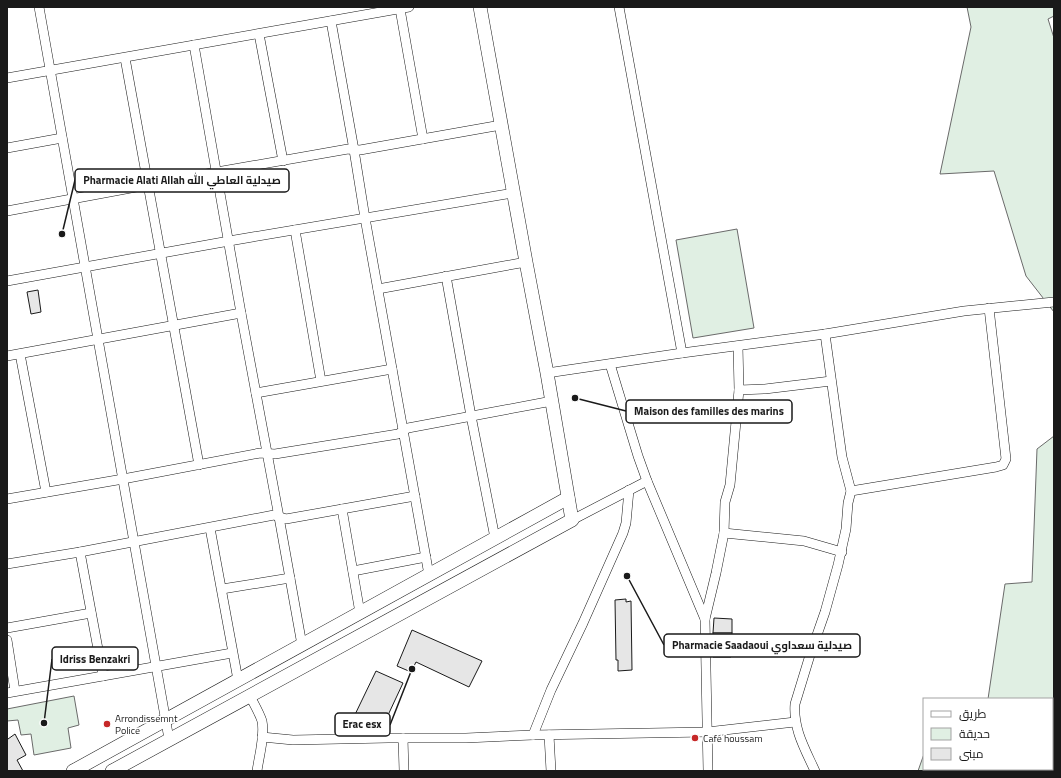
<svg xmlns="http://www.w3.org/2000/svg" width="1061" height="778" viewBox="0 0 1061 778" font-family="'Titillium Web',Cairo,sans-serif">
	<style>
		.green { fill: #e0efe3; stroke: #6a6a6a }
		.building { fill: #e6e6e6; stroke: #1a1a1a }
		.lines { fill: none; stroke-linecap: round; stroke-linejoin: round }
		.street-casing { stroke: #1a1a1a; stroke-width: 10 }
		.secondary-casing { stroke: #1a1a1a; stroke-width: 14 }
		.street { stroke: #fff; stroke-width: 9 }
		.secondary { stroke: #fff; stroke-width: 13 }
		.poi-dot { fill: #c62828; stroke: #fff; stroke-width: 1.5 }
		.labels { text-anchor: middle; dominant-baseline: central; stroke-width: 3; stroke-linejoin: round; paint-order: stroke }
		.poi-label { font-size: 10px; fill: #1a1a1a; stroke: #fff; text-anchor: start }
		.leader { fill: none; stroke: #1a1a1a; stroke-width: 1.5 }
		.callout-dot { fill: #1a1a1a; stroke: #fff; stroke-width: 1.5 }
		.callout { fill: #fff; stroke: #1a1a1a; stroke-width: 1.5 }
		.callout-label { font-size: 11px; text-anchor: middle; font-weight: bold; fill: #1a1a1a }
	</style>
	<rect width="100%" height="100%" fill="#fff"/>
	<!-- green -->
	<g class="green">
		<polygon points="967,7 1054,7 1054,16 1048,19 1054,38 1054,312 1026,276 994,171 940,174 971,27"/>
		<polygon points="737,229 754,328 693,338 676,240"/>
		<polygon points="1054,436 1054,771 918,771 924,754 924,769 1052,769 1052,699 988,699 1005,584 1032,582 1037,449"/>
		<polygon points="74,696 79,725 68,728 71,748 34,755 31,734 21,735 18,720 7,721 7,709"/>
	</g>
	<!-- building -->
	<g class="building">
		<polygon points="38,290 41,312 31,314 27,292"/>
		<polygon points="626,599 626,602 631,601 632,670 618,671 618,660 616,660 615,600"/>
		<polygon points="714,618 732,619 732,633 713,633"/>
		<polygon points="412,630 482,661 469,687 416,662 411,672 397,666"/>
		<rect x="713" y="633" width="19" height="12"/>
		<polygon points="713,645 732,645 731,657 713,657"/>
		<polygon points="376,671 403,683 382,728 368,731 361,731 349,727"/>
		<polygon points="15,734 26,755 17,760 23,771 7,771 7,738 8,739"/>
	</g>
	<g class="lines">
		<!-- street casing -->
		<g class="street-casing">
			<g id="street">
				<polyline points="39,7 169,739"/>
				<polyline points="619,7 682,353"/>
				<polyline points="400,9 423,139"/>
				<polyline points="331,21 354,150 365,218 429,575"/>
				<polyline points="259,34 283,161"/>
				<polyline points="194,45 241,313 279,517 302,645"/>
				<polyline points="125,58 199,465"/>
				<polyline points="7,78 409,7"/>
				<polyline points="7,148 62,138"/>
				<polyline points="7,211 217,172 348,149 360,150 501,125"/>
				<polyline points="295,230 321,381"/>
				<polyline points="446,276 471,416 495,538"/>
				<polyline points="7,281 229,241 513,193"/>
				<polyline points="378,289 526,262"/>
				<polyline points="20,354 46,492"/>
				<polyline points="7,356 241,313"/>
				<polyline points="610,364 638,456 647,481 705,619 708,771"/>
				<polyline points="547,373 682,353 825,334 964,311 1054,302"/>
				<polyline points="739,390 765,389 831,381"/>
				<polyline points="256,393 392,369"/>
				<polyline points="851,491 996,467 1003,465 1006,459 989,308"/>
				<polyline points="7,499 123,479 260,453 275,454 398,434 408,428 552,401"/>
				<polyline points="342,509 360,613"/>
				<polyline points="572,520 647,481"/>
				<polyline points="210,528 238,680"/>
				<polyline points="724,533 804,541 842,552"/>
				<polyline points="80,552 103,676"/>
				<polyline points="7,564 80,552 274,515 286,519 415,496"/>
				<polyline points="353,571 426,557"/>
				<polyline points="222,589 290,578"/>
				<polyline points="705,619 716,573 724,533 725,502 730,485 739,390 738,346"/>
				<polyline points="7,628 91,613"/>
				<polyline points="7,640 15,691"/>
				<polyline points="7,693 232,653"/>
				<path d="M250,696C254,704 259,712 262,721C265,736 259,756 257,771"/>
				<polyline points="533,735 551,690 583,623 623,533 626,523 629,490"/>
				<polyline points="549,735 551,771"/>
				<polyline points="262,737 293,740 388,738 466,738 533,735 707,732 795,722"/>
				<polyline points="403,738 404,771"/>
				<path d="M815,771C805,749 793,729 795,704L810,655L825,612L838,565L846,529L848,503L851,491L842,457L825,334"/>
			</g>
		</g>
		<!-- secondary casing -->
		<g class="secondary-casing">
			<g id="secondary">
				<polyline points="73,771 568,498"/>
				<polyline points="112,771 572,520 547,373 526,262 480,7"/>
			</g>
		</g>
		<!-- street -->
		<use href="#street" class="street"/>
		<!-- secondary -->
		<use href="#secondary" class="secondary"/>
	</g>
	<!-- markers -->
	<g class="poi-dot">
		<circle cx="107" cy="724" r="4"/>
		<circle cx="695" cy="738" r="4"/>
	</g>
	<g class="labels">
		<!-- poi labels -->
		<g class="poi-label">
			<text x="115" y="718">Arrondissemnt<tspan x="115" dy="12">Police</tspan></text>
			<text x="703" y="738">Café houssam</text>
		</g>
	</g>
	<!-- callouts -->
	<path class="leader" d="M62 234L75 180M575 398L626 411M627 576L664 645M44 723L52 659M412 669L390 725"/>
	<g class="callout-dot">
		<circle cx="62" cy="234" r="4"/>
		<circle cx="575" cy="398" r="4"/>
		<circle cx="627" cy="576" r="4"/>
		<circle cx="44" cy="723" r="4"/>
		<circle cx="412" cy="669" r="4"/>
	</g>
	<g class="callout">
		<rect x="75" y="169" width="214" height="23" rx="4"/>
		<rect x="626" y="400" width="166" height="23" rx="4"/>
		<rect x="664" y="634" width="196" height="23" rx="4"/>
		<rect x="52" y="647" width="86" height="23" rx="4"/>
		<rect x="335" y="713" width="55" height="23" rx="4"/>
	</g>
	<g class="callout-label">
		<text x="182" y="184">Pharmacie Alati Allah صيدلية العاطي الله</text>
		<text x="709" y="415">Maison des familles des marins</text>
		<text x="762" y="649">Pharmacie Saadaoui صيدلية سعداوي</text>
		<text x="95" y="663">Idriss Benzakri</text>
		<text x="362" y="728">Erac esx</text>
	</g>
	<!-- border -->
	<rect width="1061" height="778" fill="none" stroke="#1a1a1a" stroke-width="16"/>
	<!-- legend -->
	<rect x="923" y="698" width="130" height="72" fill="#ffffff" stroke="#a3a3a3"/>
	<rect x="931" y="711" width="20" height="6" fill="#ffffff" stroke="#a3a3a3"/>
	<text x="959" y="718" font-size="12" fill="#1a1a1a">طريق</text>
	<rect x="931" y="728" width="20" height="12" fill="#e0efe3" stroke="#a3a3a3"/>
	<text x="959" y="738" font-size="12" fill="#1a1a1a">حديقة</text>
	<rect x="931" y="748" width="20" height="12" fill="#e6e6e6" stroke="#a3a3a3"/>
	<text x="959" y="758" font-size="12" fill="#1a1a1a">مبنى</text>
</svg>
